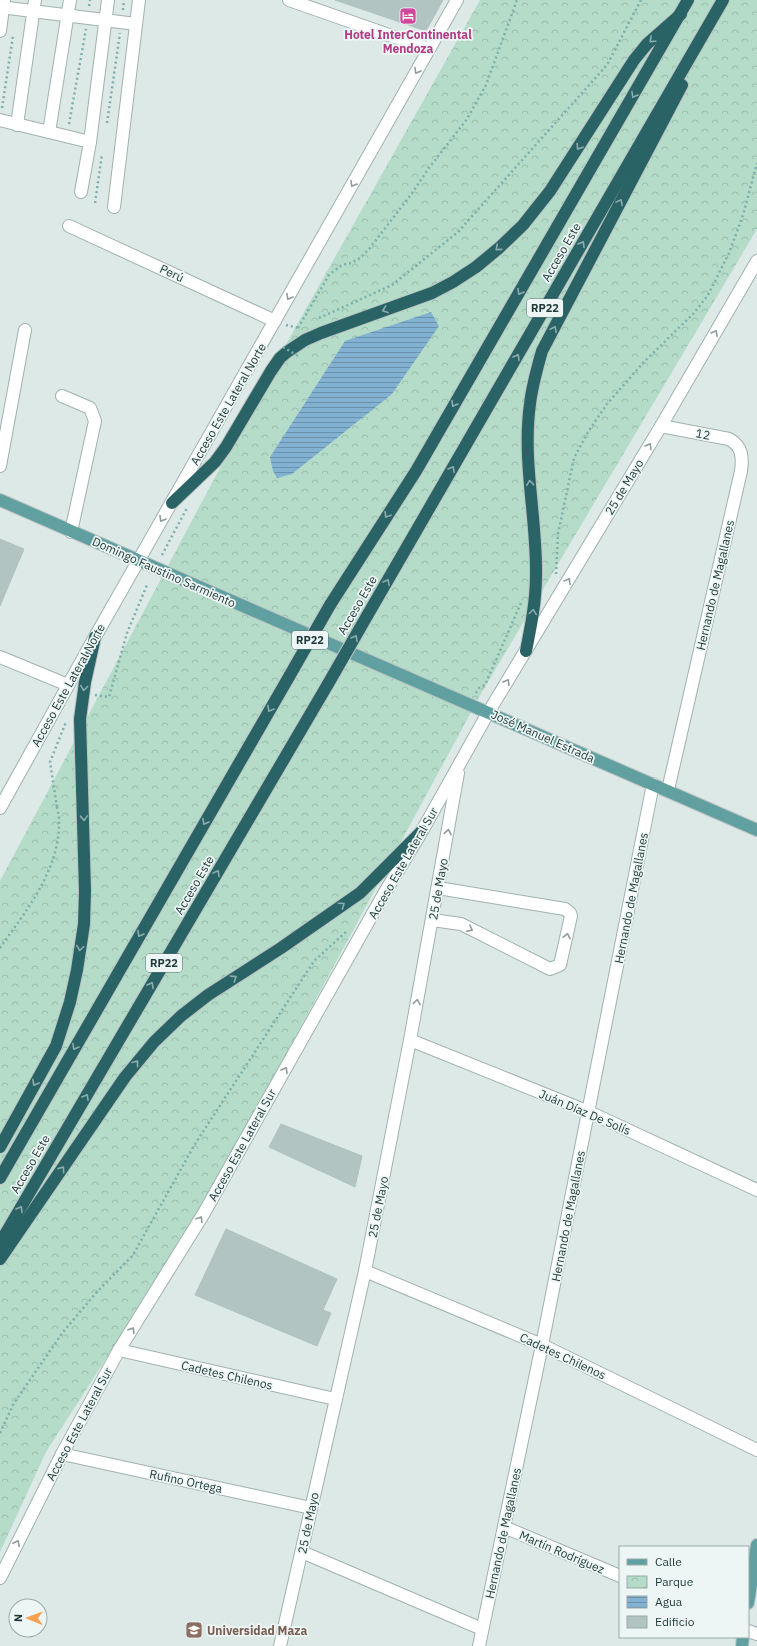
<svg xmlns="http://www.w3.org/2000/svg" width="757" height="1646" viewBox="0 0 757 1646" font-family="'IBM Plex Sans',sans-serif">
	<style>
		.park { fill: url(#park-crowns) }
		.water { fill: url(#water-rules) }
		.building { fill: #b2c4c1; stroke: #afc3c0 }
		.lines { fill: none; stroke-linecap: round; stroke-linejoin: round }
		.minor-casing { stroke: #a0b1af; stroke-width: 14 }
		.major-casing { stroke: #bcc4c3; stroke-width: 14 }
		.highway-casing { stroke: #bcc4c3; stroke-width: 14 }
		.path { stroke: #7caeab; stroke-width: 2.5; stroke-dasharray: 2 3; stroke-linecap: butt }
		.minor { stroke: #fff; stroke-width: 12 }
		.major { stroke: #60a0a0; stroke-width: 12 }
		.highway { stroke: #2a6366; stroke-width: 12 }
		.highway-bridge-casing { stroke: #bcc4c3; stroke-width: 14; stroke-linecap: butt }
		.path-bridge { stroke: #7caeab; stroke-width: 2.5; stroke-dasharray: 2 3; stroke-linecap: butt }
		.highway-bridge { stroke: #2a6366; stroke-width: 12 }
		.oneway { stroke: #8cacad }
		.oneway2 { stroke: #8e9c9c }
		.labels { text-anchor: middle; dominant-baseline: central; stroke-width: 3.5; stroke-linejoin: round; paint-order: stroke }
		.shield { fill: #edf6f4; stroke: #5c7270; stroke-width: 1 }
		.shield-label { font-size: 11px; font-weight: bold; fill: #1e3938 }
		.hotel-label { font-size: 12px; font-weight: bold; fill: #b23c85; stroke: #edf6f4 }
		.street-label { font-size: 12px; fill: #1e3938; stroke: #edf6f4 }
		.education-label { font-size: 12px; font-weight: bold; fill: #785e54; stroke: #edf6f4; text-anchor: start }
	</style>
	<defs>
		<pattern id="park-crowns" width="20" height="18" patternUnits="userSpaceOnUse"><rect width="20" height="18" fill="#b4dcc9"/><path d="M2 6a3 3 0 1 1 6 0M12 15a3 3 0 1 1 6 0" fill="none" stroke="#9abead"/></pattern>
		<pattern id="water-rules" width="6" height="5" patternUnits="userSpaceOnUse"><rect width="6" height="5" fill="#82b1d1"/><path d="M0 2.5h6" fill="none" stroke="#6a91ab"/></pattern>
	</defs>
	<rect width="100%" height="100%" fill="#dde9e7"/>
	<!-- park -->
	<polygon class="park" points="480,0 757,0 757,229 482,692 200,1213 46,1452 0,1552 0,881 285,346"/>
	<!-- water -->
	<polygon class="water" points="431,312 439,326 392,394 292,474 277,478 273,471 270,457 345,341"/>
	<!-- building -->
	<g class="building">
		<polygon points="335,0 443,0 426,31"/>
		<polygon points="0,539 24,549 0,606"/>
		<polygon points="281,1124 362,1156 355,1187 269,1147"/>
		<polygon points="226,1229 337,1279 323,1310 331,1313 317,1346 195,1295"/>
	</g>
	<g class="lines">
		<!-- minor casing -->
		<g class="minor-casing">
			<g id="minor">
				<polyline points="289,0 429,49"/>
				<polyline points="0,7 136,24"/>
				<polyline points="0,31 4,0"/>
				<polyline points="0,120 90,142 108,0"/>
				<polyline points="17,125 35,0"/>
				<polyline points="49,132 70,0"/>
				<polyline points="81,192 90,142"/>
				<polyline points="114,207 139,0"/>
				<polyline points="69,226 275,321"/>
				<polyline points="62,396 90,408 95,421 71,532"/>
				<path d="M661,426L729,439C742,446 743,457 741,471L668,790"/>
				<polyline points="0,466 25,330"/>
				<polyline points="0,657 68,685"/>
				<polyline points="0,808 95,637 457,0"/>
				<polyline points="432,920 461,924 550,969 560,965 571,916 570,913 565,909 438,888"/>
				<polyline points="410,1040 589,1112 757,1190"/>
				<polyline points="365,1271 542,1345 757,1450"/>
				<polyline points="119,1350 335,1399"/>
				<polyline points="62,1454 311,1508"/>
				<polyline points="504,1527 620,1576"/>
				<polyline points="302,1552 482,1629"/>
				<polyline points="0,1578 62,1454 119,1350 204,1213 385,892 422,831 488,713 661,426 757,261"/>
				<polyline points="748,1631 757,1634"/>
				<polyline points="280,1646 365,1271 410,1040 458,773"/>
				<polyline points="479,1646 542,1345 653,784"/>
			</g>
		</g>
		<!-- major casing -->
		<g class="major-casing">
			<g id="major">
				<polyline points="0,500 757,830"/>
				<polyline points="748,1603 757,1545"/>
				<polyline points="742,1646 743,1637"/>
			</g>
		</g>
		<!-- highway casing -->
		<g class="highway-casing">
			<g id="highway">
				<polyline points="172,503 215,462 226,447 271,371 280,358 287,352 305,340 321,333 432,293 453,282 476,267 499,248 523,225 550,191 634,60 647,44 681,14"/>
				<polyline points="330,605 416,471 688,0"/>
				<polyline points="367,616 723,0"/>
				<path d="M526,651C531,626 536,601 536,575C537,518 522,461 530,404C532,386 537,369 542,351L682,85"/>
				<polyline points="0,1147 56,1046 70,1002 77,970 84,924 85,891 80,719 85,682 95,637"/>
				<polyline points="0,1178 290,675"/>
				<polyline points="0,1243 328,684"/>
				<polyline points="0,1259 125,1077 154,1042 181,1016 208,995 281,948 360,893 422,831"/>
			</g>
		</g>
		<!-- path -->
		<g class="path">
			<polyline points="89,6 90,0"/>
			<polyline points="123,10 124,0"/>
			<polyline points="2,108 13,36"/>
			<polyline points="107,123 120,33"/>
			<polyline points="69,124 86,29"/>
			<polyline points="95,203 102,154"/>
			<polyline points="319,318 392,285 458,232 607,65 641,0"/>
			<polyline points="286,325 299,328"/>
			<polyline points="298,328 329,275 342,265 351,263 360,258 369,249 410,196 429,168 467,119 486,85 517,0"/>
			<polyline points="162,555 187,508"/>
			<polyline points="556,574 558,534 574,458 588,432 607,404 643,363 695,312 708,295 729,253 743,215 757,163"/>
			<polyline points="476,693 479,688 485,685 521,603"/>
			<polyline points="95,695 109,697 127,633 147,585"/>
			<polyline points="57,807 50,762 66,722"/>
			<path d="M0,948C27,909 61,869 59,818C59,814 57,810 57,806"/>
			<polyline points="0,1433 14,1403 63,1332 96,1293 133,1255 195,1144 314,961 347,931"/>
		</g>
		<!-- minor -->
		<use href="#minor" class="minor"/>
		<!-- major -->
		<use href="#major" class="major"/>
		<!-- highway -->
		<use href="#highway" class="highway"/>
		<!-- highway-bridge casing -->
		<g class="highway-bridge-casing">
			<g id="highway-bridge">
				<polyline points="290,675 330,605"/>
				<polyline points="328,684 367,616"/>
			</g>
		</g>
		<!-- path-bridge -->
		<polyline class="path-bridge" points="283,347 298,356"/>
		<!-- highway-bridge -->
		<use href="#highway-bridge" class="highway-bridge"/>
	</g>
	<!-- one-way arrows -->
	<defs><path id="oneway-chevron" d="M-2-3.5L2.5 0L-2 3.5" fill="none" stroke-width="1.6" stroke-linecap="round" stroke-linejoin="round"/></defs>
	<g class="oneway">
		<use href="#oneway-chevron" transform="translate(652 40) rotate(138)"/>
		<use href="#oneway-chevron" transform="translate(634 95) rotate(120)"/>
		<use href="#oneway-chevron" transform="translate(579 147) rotate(122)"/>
		<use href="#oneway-chevron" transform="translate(620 202) rotate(-62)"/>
		<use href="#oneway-chevron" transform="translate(582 244) rotate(-60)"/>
		<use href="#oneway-chevron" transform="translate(498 248) rotate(139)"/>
		<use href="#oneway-chevron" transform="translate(520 292) rotate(120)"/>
		<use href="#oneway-chevron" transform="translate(385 310) rotate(160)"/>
		<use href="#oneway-chevron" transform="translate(554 329) rotate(-63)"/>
		<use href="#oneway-chevron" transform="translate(517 357) rotate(-60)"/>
		<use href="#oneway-chevron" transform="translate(454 404) rotate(120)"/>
		<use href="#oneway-chevron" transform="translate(452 469) rotate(-60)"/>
		<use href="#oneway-chevron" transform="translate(530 483) rotate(-96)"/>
		<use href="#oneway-chevron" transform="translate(387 515) rotate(122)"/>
		<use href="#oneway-chevron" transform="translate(387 582) rotate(-60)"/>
		<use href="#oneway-chevron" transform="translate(533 612) rotate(-82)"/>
		<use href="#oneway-chevron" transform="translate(355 638) rotate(-60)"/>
		<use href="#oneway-chevron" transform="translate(84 688) rotate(98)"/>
		<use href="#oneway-chevron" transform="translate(270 709) rotate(120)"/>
		<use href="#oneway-chevron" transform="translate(84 818) rotate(88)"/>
		<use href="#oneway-chevron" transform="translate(205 822) rotate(120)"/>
		<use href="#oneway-chevron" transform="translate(217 873) rotate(-60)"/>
		<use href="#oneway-chevron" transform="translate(342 905) rotate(-35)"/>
		<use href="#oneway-chevron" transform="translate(140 934) rotate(120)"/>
		<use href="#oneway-chevron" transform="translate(80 948) rotate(98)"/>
		<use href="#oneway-chevron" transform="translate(234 978) rotate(-33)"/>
		<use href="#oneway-chevron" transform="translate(151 985) rotate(-60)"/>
		<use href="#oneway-chevron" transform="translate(75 1047) rotate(120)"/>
		<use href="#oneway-chevron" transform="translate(136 1063) rotate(-52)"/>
		<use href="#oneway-chevron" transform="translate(35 1083) rotate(119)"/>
		<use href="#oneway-chevron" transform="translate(86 1097) rotate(-60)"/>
		<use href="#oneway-chevron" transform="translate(62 1169) rotate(-55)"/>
		<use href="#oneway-chevron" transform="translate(20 1209) rotate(-60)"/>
	</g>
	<g class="oneway2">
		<use href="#oneway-chevron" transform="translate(417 71) rotate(120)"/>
		<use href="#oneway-chevron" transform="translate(353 184) rotate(120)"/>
		<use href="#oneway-chevron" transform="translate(289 297) rotate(120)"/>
		<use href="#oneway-chevron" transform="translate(715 333) rotate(-60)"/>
		<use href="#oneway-chevron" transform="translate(649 446) rotate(-59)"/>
		<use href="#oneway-chevron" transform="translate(162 519) rotate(120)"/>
		<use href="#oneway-chevron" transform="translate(568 581) rotate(-59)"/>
		<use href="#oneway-chevron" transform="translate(507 682) rotate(-59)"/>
		<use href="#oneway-chevron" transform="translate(448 832) rotate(-80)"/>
		<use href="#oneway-chevron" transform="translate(470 929) rotate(27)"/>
		<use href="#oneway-chevron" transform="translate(567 936) rotate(-78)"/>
		<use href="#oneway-chevron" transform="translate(417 1002) rotate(-80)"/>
		<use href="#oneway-chevron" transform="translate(285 1070) rotate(-60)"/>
		<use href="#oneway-chevron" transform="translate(200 1219) rotate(-58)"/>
		<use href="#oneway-chevron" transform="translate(132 1330) rotate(-58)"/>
		<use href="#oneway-chevron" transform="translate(17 1543) rotate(-63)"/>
	</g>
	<!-- icons -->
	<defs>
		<g id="hotel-square" transform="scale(0.9)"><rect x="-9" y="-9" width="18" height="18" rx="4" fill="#d1479c" stroke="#edf6f4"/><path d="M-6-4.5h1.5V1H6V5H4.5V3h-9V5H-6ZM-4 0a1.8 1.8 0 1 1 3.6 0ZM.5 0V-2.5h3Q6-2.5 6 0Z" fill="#fff"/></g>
		<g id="university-square" transform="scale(0.9)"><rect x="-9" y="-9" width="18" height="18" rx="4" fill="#8d6e63" stroke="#edf6f4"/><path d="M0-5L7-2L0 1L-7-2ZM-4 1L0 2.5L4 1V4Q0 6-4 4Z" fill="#fff"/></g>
	</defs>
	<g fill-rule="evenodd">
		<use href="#hotel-square" x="408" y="16"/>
		<use href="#university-square" x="194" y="1630"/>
	</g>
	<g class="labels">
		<!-- shield labels -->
		<g class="shield">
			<rect x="527" y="299" width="36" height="18" rx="3"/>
			<rect x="292" y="631" width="36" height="18" rx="3"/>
			<rect x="146" y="954" width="36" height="18" rx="3"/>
		</g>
		<g class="shield-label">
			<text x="545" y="308">RP22</text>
			<text x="310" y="640">RP22</text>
			<text x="164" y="963">RP22</text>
		</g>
		<!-- hotel labels -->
		<g class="hotel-label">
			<text x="408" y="34">Hotel InterContinental<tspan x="408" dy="14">Mendoza</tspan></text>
		</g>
		<!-- street labels -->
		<g class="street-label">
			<text transform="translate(561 252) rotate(-60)">Acceso Este</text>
			<text transform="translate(172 273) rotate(25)">Perú</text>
			<text transform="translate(228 404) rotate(-60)">Acceso Este Lateral Norte</text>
			<text transform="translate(703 434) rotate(11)">12</text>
			<text transform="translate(624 487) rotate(-59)">25 de Mayo</text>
			<text transform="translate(164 572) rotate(24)">Domingo Faustino Sarmiento</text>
			<text transform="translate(715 585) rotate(-77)">Hernando de Magallanes</text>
			<text transform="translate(357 605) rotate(-60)">Acceso Este</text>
			<text transform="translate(68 685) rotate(-61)">Acceso Este Lateral Norte</text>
			<text transform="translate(543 736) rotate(24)">José Manuel Estrada</text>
			<text transform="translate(403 863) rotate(-60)">Acceso Este Lateral Sur</text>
			<text transform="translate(194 885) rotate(-60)">Acceso Este</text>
			<text transform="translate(438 889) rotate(-80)">25 de Mayo</text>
			<text transform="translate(631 898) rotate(-79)">Hernando de Magallanes</text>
			<text transform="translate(585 1112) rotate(23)">Juán Díaz De Solís</text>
			<text transform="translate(242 1145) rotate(-61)">Acceso Este Lateral Sur</text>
			<text transform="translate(30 1164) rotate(-60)">Acceso Este</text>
			<text transform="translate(378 1207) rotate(-79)">25 de Mayo</text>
			<text transform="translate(568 1216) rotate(-79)">Hernando de Magallanes</text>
			<text transform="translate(563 1356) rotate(25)">Cadetes Chilenos</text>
			<text transform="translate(227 1375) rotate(13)">Cadetes Chilenos</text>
			<text transform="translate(79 1424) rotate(-62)">Acceso Este Lateral Sur</text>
			<text transform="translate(186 1481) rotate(12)">Rufino Ortega</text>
			<text transform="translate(308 1523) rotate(-78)">25 de Mayo</text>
			<text transform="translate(503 1533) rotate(-78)">Hernando de Magallanes</text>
			<text transform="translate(562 1552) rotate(23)">Martín Rodríguez</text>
		</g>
		<!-- education labels -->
		<g class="education-label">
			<text x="207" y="1630">Universidad Maza</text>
		</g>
	</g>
	<!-- legend -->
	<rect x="619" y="1546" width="130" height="92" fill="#edf6f4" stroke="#9aaaa9"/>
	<rect x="627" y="1559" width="20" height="6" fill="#60a0a0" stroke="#9aaaa9"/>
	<text x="655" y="1566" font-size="12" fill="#1e3938">Calle</text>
	<rect x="627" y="1576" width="20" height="12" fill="url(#park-crowns)" stroke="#9aaaa9"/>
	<text x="655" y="1586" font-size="12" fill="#1e3938">Parque</text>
	<rect x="627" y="1596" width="20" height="12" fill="url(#water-rules)" stroke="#9aaaa9"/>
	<text x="655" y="1606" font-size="12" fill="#1e3938">Agua</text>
	<rect x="627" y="1616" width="20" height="12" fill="#b2c4c1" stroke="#9aaaa9"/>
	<text x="655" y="1626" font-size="12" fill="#1e3938">Edificio</text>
	<!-- north arrow -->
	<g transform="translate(28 1618) rotate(271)"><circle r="19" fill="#edf6f4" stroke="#9aaaa9"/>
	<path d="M0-3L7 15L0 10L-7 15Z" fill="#f6a24e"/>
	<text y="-6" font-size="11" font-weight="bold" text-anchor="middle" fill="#1e3938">N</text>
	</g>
</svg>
